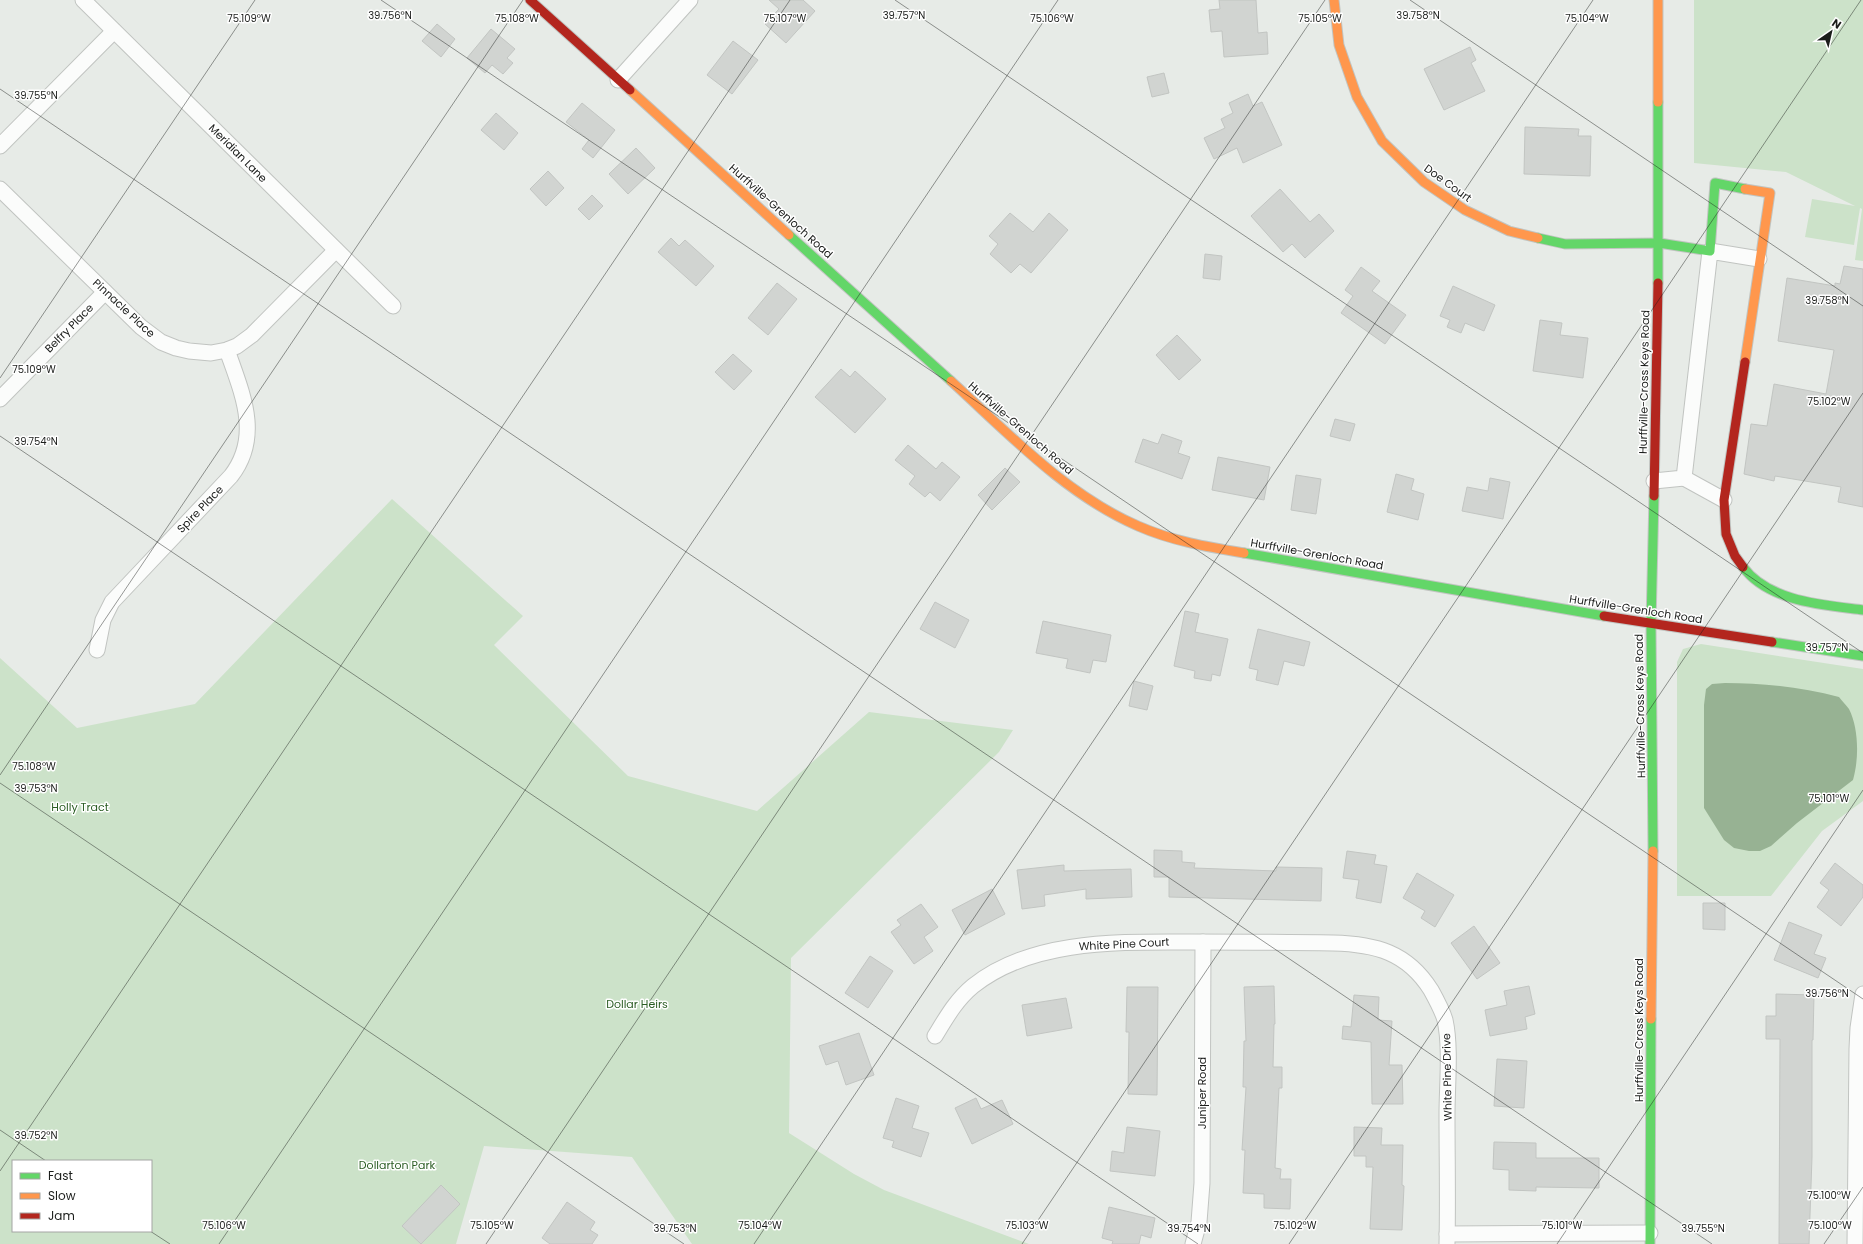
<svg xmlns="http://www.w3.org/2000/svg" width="1863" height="1244" viewBox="0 0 1863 1244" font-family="Poppins,sans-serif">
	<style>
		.green { fill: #cce2c9; fill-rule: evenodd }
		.water { fill: #97b293 }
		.building { fill: #d1d4d1; stroke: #c2c5c2 }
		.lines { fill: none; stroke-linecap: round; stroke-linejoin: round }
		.street-casing { stroke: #c1c4c1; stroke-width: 17 }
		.fast-casing { stroke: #c1c4c1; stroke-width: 11 }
		.slow-casing { stroke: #c1c4c1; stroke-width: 11 }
		.jam-casing { stroke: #c1c4c1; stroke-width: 11 }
		.street { stroke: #fbfcfb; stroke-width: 15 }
		.fast { stroke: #63d668; stroke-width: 9 }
		.slow { stroke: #ff974d; stroke-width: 9 }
		.jam { stroke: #b3261e; stroke-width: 9 }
		.ticks { fill: none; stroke: #1b1d1b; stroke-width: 1; stroke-opacity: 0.45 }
		.labels { text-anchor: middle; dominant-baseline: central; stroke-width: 3; stroke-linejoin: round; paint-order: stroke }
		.street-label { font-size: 11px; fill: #1b1d1b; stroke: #fff }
		.park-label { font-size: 11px; fill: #2b5d24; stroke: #fff }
		.ticks-label { font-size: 10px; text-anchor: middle; fill: #1b1d1b; stroke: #fff; stroke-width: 3; stroke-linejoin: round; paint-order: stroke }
	</style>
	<rect width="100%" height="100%" fill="#e7ebe7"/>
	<!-- green -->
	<g class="green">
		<polygon points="1694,0 1863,0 1863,261 1855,260 1862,209 1860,208 1854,245 1805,237 1812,199 1855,206 1786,172 1694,163"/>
		<path d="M392,499L523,616L494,645L628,776L757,811L869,712L1013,730L999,752L791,958L789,1133L854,1174L884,1190L1029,1244H692L632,1157L484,1146L456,1244H0V658L77,728L195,704ZM13,1161H151V1231H13Z"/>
		<polygon points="1701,644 1863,669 1863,801 1822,831 1771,896 1677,896 1677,662 1683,649"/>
	</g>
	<!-- water -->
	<path class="water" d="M1725,683C1763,683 1802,687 1839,697C1842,701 1846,705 1849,709C1859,729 1859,759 1853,780L1797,823L1771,846L1760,851H1749L1734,848L1724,840L1704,808V705L1706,689L1712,684Z"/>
	<!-- building -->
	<g class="building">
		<polygon points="769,0 803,0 815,11 786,43 765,24 779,9"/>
		<polygon points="1219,0 1256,0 1258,33 1267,32 1268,54 1224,57 1222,31 1211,32 1209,10 1220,9"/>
		<polygon points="437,24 455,39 441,57 422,41"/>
		<polygon points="491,29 515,49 507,58 513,63 503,74 492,65 485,73 467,58"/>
		<polygon points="733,41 758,60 732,94 707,75"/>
		<polygon points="1470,47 1476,60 1471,63 1485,91 1444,110 1424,69"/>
		<polygon points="1164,73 1169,93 1152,97 1147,77"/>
		<polygon points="1248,94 1253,106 1262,102 1282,145 1243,163 1237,148 1214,159 1204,138 1225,128 1221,119 1233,113 1229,103"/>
		<polygon points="582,103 615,130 593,158 582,149 589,140 566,122"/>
		<polygon points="496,113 518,133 504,150 481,130"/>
		<polygon points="1525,127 1579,129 1578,136 1591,136 1590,176 1524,174"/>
		<polygon points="636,148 655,168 628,194 609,174"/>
		<polygon points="548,171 564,188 546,206 530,189"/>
		<polygon points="1280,189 1310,222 1319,214 1334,231 1305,258 1292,244 1283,252 1251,216"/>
		<polygon points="592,195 603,206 589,220 578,209"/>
		<polygon points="1010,213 1033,232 1049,213 1068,230 1031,273 1020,264 1011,273 990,254 998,244 989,236"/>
		<polygon points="671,238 679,246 685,240 714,266 696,286 658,252"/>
		<polygon points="1205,254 1222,256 1220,280 1203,278"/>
		<polygon points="1844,266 1863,269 1863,507 1838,502 1841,487 1775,476 1774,481 1744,474 1751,424 1767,426 1774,384 1826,394 1834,350 1778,341 1787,278 1835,286 1835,283 1840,284"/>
		<polygon points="1361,267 1380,281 1372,291 1406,315 1385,344 1341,313 1353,296 1345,290"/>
		<polygon points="777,283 797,299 768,335 748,318"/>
		<polygon points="1453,286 1495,305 1484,331 1465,323 1461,333 1447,327 1450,320 1440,316"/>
		<polygon points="1540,320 1562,323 1560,335 1588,338 1583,378 1533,371"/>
		<polygon points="1177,335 1201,360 1179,380 1156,355"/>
		<polygon points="733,354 752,371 734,390 715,372"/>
		<polygon points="841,369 850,377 855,371 886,399 855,433 815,397"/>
		<polygon points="1335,419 1355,424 1350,441 1330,436"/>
		<polygon points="1162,434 1182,441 1178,453 1190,457 1182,479 1135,462 1143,439 1158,444"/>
		<polygon points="908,445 936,469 942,462 960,477 940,501 930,492 925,497 909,484 915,476 895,460"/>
		<polygon points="1218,457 1270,467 1264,500 1212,490"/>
		<polygon points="1005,468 1020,482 992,510 978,495"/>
		<polygon points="1396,474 1414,479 1411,490 1424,494 1418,520 1387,512"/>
		<polygon points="1296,475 1321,479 1316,514 1291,510"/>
		<polygon points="1490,478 1510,482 1503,519 1462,511 1467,487 1488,491"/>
		<polygon points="935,602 969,620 955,648 920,629"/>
		<polygon points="1185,611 1199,614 1195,632 1228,639 1220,676 1212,674 1211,681 1194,678 1195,671 1174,666"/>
		<polygon points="1043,621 1111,635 1106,662 1093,660 1090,673 1066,668 1068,659 1036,653"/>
		<polygon points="1258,629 1310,642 1304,666 1284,661 1278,685 1256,680 1258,670 1249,668"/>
		<polygon points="1134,681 1153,686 1147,710 1129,706"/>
		<polygon points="1154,850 1182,851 1182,862 1195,863 1194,868 1276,871 1276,867 1322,868 1321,901 1169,897 1169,877 1154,877"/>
		<polygon points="1347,851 1376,855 1374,864 1387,866 1381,903 1356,898 1359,880 1343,878"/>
		<polygon points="1835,863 1863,885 1863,897 1841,926 1817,907 1829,890 1820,883"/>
		<polygon points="1064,865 1064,871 1131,869 1132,897 1086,899 1086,889 1044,895 1045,906 1022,909 1017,870"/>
		<polygon points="1417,873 1454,895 1435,927 1421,918 1425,911 1403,898"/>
		<polygon points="992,889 1005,914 965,935 952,910"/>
		<polygon points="1703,903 1725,903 1725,930 1703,929"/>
		<polygon points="921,904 938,927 924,937 933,951 914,964 891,932 901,925 897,920"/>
		<polygon points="1789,922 1822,935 1814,954 1826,958 1818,978 1774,960"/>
		<polygon points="1474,926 1500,963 1477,979 1451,943"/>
		<polygon points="870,956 893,971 868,1008 845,993"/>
		<polygon points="1274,986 1275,1024 1274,1024 1273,1067 1282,1067 1282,1088 1279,1088 1275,1168 1281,1169 1280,1179 1291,1179 1290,1209 1264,1208 1264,1194 1243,1193 1245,1150 1242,1150 1246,1087 1243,1087 1244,1041 1246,1041 1244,987"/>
		<polygon points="1529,986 1535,1014 1525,1017 1527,1029 1490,1036 1485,1010 1507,1005 1504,991"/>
		<polygon points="1127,987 1158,987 1157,1095 1128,1094 1129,1032 1126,1032"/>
		<polygon points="1776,994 1814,995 1813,1040 1812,1040 1812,1157 1809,1244 1779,1244 1780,1039 1766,1039 1766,1016 1776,1016"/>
		<polygon points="1354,995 1379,997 1378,1020 1392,1021 1389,1065 1402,1065 1403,1104 1372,1104 1371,1042 1342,1039 1343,1026 1351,1027"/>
		<polygon points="1066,998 1072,1028 1027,1036 1022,1005"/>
		<polygon points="859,1033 874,1075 846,1085 838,1061 826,1065 819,1046"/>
		<polygon points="1497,1059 1527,1061 1524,1108 1494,1106"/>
		<polygon points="896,1098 919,1106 912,1128 929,1133 921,1157 892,1147 894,1141 883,1138"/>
		<polygon points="976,1098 981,1109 1002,1100 1013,1124 972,1144 955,1108"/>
		<polygon points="1127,1127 1160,1131 1155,1176 1110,1171 1112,1151 1124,1153"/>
		<polygon points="1354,1127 1382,1128 1381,1145 1403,1145 1402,1185 1404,1186 1402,1230 1370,1229 1373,1167 1366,1167 1366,1156 1354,1156"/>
		<polygon points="1494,1142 1536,1143 1536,1158 1599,1158 1599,1188 1536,1187 1536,1191 1509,1190 1509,1170 1493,1169"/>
		<polygon points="441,1185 460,1204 421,1244 402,1226"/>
		<polygon points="567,1202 595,1222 590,1230 598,1235 592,1244 550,1244 542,1238"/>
		<polygon points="1109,1207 1155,1218 1151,1238 1141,1235 1139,1244 1112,1244 1113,1241 1102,1238"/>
	</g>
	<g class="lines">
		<!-- street casing -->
		<g class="street-casing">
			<g id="street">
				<polyline points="83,0 393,306"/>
				<polyline points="618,80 690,0"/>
				<polyline points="0,146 114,31"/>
				<polyline points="0,189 141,327 161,342 176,348 189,351 211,353 227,350 237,346 252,335 336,250"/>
				<polyline points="0,399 105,292"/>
				<polyline points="1684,478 1724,500"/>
				<polyline points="1654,481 1684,478 1710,251 1759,259"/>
				<path d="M97,650L103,620L112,602L231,476C262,436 242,393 227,350"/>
				<path d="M935,1036C946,1018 956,1000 973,986C1032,939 1119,942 1190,942C1237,942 1285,942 1333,943C1375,944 1407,952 1431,990C1436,999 1442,1010 1445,1020C1451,1047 1447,1086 1447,1114C1447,1157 1448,1201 1447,1244"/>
				<polyline points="1447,1234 1650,1233"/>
				<polyline points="1193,1244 1199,1222 1202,1183 1203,942"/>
				<polyline points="1855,1244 1857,1049 1858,1028 1863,994"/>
			</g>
		</g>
		<!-- fast casing -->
		<g class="fast-casing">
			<g id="fast">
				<polyline points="789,235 951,381"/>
				<polyline points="1538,238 1565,244 1659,243 1710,251 1715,183 1745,189"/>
				<polyline points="1658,283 1658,102"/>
				<polyline points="1244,553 1604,616"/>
				<path d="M1743,567C1769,602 1824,605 1863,610"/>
				<polyline points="1772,642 1863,656"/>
				<polyline points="1653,851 1651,624 1654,496"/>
				<polyline points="1650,1244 1651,1019"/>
			</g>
		</g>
		<!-- slow casing -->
		<g class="slow-casing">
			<g id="slow">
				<polyline points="1334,0 1339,45 1357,97 1382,141 1424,182 1465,210 1509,231 1538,238"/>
				<polyline points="1658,0 1658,102"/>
				<polyline points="630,90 789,235"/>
				<polyline points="1745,362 1770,193 1745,189"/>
				<path d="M951,381C1008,433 1066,495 1138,526C1172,541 1208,547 1244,553"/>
				<polyline points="1651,1019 1653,851"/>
			</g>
		</g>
		<!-- jam casing -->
		<g class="jam-casing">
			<g id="jam">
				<polyline points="530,0 630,90"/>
				<polyline points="1654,496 1658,283"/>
				<polyline points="1743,567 1735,556 1726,534 1724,500 1745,362"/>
				<polyline points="1604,616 1772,642"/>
			</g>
		</g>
		<!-- street -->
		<use href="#street" class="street"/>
		<!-- fast -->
		<use href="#fast" class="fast"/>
		<!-- slow -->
		<use href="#slow" class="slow"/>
		<!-- jam -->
		<use href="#jam" class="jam"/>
	</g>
	<!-- ticks -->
	<path class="ticks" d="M381,0L1863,999M895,0L1863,653M1410,0L1863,306M0,89L1712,1244M0,378L255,0M0,436L1198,1244M0,775L523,0M0,783L684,1244M0,1130L46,1161M0,1171L790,0M150,1231L170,1244M219,1244L1058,0M486,1244L1325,0M754,1244L1593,0M1022,1244L1861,0M1289,1244L1863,393M1557,1244L1863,790M1824,1244L1863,1187"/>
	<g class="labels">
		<!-- street labels -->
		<g class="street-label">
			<text transform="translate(238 153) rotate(45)">Meridian Lane</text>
			<text transform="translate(1448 183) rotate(36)">Doe Court</text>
			<text transform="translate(781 211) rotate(42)">Hurffville-Grenloch Road</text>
			<text transform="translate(124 308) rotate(43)">Pinnacle Place</text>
			<text transform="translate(69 328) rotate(-45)">Belfry Place</text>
			<text transform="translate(1644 382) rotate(-89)">Hurffville-Cross Keys Road</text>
			<text transform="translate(1021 428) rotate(41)">Hurffville-Grenloch Road</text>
			<text transform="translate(200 509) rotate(-46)">Spire Place</text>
			<text transform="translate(1317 554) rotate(10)">Hurffville-Grenloch Road</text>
			<text transform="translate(1636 609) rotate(9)">Hurffville-Grenloch Road</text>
			<text transform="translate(1640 706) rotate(-91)">Hurffville-Cross Keys Road</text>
			<text transform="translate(1124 944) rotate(-3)">White Pine Court</text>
			<text transform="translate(1639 1030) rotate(-90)">Hurffville-Cross Keys Road</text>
			<text transform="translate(1447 1077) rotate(-91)">White Pine Drive</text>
			<text transform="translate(1202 1093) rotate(-90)">Juniper Road</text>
		</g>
		<!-- park labels -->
		<g class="park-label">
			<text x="80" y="807">Holly Tract</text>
			<text x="637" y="1004">Dollar Heirs</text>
			<text x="397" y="1165">Dollarton Park</text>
		</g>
	</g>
	<g class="ticks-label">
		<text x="390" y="19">39.756°N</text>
		<text x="904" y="19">39.757°N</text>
		<text x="1418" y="19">39.758°N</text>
		<text x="249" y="22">75.109°W</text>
		<text x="517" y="22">75.108°W</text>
		<text x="785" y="22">75.107°W</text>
		<text x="1052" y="22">75.106°W</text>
		<text x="1320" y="22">75.105°W</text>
		<text x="1587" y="22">75.104°W</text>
		<text x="36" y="99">39.755°N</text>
		<text x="1827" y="304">39.758°N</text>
		<text x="34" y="373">75.109°W</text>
		<text x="1829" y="405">75.102°W</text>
		<text x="36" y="445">39.754°N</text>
		<text x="1827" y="651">39.757°N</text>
		<text x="34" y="770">75.108°W</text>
		<text x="36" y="792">39.753°N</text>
		<text x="1829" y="802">75.101°W</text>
		<text x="1827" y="997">39.756°N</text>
		<text x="36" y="1139">39.752°N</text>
		<text x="1829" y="1199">75.100°W</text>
		<text x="224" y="1229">75.106°W</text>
		<text x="492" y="1229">75.105°W</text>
		<text x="760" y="1229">75.104°W</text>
		<text x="1027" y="1229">75.103°W</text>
		<text x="1295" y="1229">75.102°W</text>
		<text x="1562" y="1229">75.101°W</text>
		<text x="1830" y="1229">75.100°W</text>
		<text x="675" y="1232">39.753°N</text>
		<text x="1189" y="1232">39.754°N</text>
		<text x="1703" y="1232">39.755°N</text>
	</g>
	<!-- legend -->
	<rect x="12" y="1160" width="140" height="72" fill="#ffffff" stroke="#a4a5a4"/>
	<rect x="20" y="1173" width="20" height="6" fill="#63d668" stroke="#a4a5a4"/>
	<text x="48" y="1180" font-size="12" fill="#1b1d1b">Fast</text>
	<rect x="20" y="1193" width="20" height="6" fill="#ff974d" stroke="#a4a5a4"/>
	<text x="48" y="1200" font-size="12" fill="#1b1d1b">Slow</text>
	<rect x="20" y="1213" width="20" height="6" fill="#b3261e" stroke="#a4a5a4"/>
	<text x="48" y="1220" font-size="12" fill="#1b1d1b">Jam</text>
	<!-- north arrow -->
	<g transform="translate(1831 32) rotate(34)" stroke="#ffffff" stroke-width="3" paint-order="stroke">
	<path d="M0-3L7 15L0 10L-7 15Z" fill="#1b1d1b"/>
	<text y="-6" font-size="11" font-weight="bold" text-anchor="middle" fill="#1b1d1b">N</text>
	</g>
</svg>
